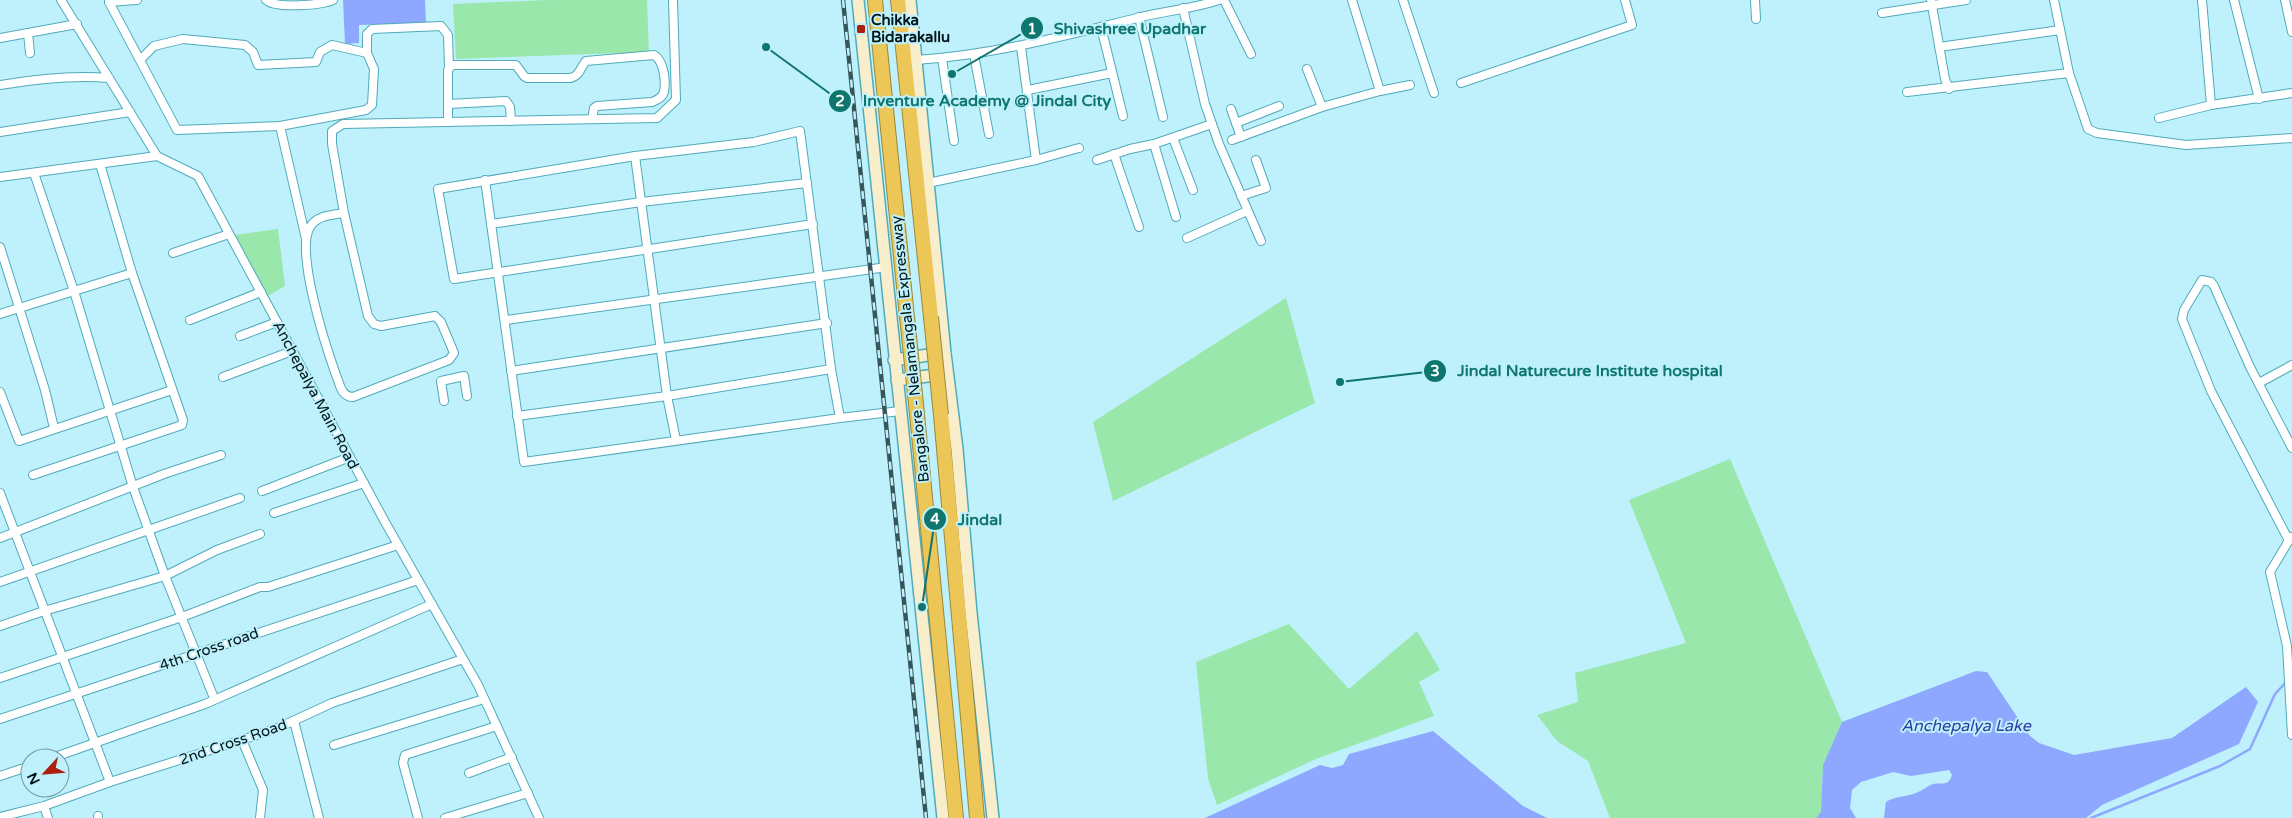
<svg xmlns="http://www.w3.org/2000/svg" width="2292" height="818" viewBox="0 0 2292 818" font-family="'Varela Round',sans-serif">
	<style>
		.green { fill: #99e7ab }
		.water { fill: #8ea7ff }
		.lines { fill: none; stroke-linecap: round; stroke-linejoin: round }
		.stream { stroke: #8ea7ff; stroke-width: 2.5 }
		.street-casing { stroke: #50aabb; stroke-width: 10 }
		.secondary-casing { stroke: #50aabb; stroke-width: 14 }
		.highway-casing { stroke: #998841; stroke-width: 16 }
		.street { stroke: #fff; stroke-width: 8 }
		.secondary { stroke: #f9eecc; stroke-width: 11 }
		.highway { stroke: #ecc656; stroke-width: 14 }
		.rail-casing { stroke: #37565c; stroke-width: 4.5 }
		.rail { stroke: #bef1fb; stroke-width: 2.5; stroke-dasharray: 8; stroke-linecap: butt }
		.highway-bridge-casing { stroke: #998841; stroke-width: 16; stroke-linecap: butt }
		.highway-bridge { stroke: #ecc656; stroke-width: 14 }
		.poi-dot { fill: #ae1f0d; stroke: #bef1fb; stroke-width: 2 }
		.labels { text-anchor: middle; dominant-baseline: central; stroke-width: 4; stroke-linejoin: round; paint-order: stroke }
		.poi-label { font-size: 15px; font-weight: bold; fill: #00161b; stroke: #bef1fb; text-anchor: start }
		.street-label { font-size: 15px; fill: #00161b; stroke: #bef1fb }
		.water-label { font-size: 16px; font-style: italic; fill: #2d3c9f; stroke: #bef1fb }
		.leader { fill: none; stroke: #0f766e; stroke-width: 2 }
		.callout-dot { fill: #0f766e; stroke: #bef1fb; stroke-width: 2 }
		.mark-label { font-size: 15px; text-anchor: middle; font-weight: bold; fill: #fff }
		.callout-label { font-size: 16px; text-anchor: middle; font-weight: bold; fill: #0f766e; stroke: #bef1fb; stroke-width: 4; stroke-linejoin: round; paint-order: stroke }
	</style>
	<rect width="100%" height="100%" fill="#bef1fb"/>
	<!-- green -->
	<g class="green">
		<polygon points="547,0 647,0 649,52 456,59 453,4"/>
		<polygon points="278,229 285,286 268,296 235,235"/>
		<polygon points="1286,298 1315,403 1113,501 1093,422"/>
		<polygon points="1730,459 1842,722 1823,765 1821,812 1816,818 1610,818 1588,761 1557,741 1537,715 1578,702 1575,673 1686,643 1629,500"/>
		<polygon points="1289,624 1349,689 1417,631 1440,670 1419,682 1434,716 1316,759 1217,805 1208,779 1196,662"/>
	</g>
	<!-- water -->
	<g class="water">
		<polygon points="343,0 425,0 426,23 359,25 359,43 345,44"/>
		<path d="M1976,671L1987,672L2030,736L2039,743L2074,755L2172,738L2246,687L2258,702L2239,744L2102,805L2086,818H1884L1886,802C1895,796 1906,797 1916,793C1922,791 1927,786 1933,784C1943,782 1948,787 1952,775L1949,770L1911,776L1893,772L1861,782L1852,790L1850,808L1856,818H1816L1821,812L1823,765L1842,722Z"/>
		<polygon points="1433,731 1523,806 1547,818 1205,818 1320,765 1332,768 1343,765 1349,754"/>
	</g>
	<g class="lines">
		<!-- stream -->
		<polyline class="stream" points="2091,818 2220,766 2250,749 2275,694 2288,680"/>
		<!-- street casing -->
		<g class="street-casing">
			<g id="street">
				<polyline points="61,0 157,156 198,176 385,522 478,685 539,818"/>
				<polyline points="109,0 109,2 177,130 280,126 366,110 372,105 374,69 367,53 332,45 320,52 316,62 258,65 253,52 245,45 183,39 154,46 140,60"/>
				<path d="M266,0C275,9 322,5 333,0"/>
				<polyline points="1224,0 1251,54"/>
				<polyline points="1403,0 1434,93"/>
				<polyline points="1755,0 1756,19"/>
				<polyline points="1931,0 1945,79 1949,89"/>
				<polyline points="2054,0 2069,73 2088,129 2097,133 2186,145 2292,138"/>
				<polyline points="2202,0 2211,105"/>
				<polyline points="2234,0 2259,99"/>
				<polyline points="2285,0 2292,32"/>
				<polyline points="109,2 137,0"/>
				<polyline points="1183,8 1205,104 1219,144 1261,241"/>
				<polyline points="1882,13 1966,0"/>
				<polyline points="1139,17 1163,117"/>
				<polyline points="1101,27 1123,116"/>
				<polyline points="28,33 30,53"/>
				<polyline points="0,38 77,24"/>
				<polyline points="1939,47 2060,30"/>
				<polyline points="367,53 367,34 372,29 441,26 448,35 449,67"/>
				<polyline points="974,55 989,134"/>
				<polyline points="942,58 954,141"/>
				<path d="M916,60C993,55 1063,36 1137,18C1164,11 1192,9 1219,0"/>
				<polyline points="1307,69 1322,107"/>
				<polyline points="1461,83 1632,25 1625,0"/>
				<path d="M0,85C36,79 73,75 109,78"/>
				<polyline points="1028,90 1112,73"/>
				<polyline points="1380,91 1410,85"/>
				<polyline points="1907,92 2069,73"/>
				<polyline points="448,104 506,101 510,107 511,121"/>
				<polyline points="1231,109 1241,137"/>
				<polyline points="2159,118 2211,105 2292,93"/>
				<path d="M448,122V70L452,65H516L524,76L527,78H570C580,76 580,68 586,61L654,55C664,61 666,81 664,92C662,98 657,100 652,102L597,106L594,108L592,119"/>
				<polyline points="1236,123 1279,106"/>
				<polyline points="280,126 306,239"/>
				<polyline points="0,132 130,112"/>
				<polyline points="1173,138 1193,190"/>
				<polyline points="1232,140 1322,107 1380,91 1352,0"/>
				<polyline points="1154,144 1176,217"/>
				<polyline points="1114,154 1139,227"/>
				<polyline points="635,156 667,396 676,440"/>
				<polyline points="1036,160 1079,148"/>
				<polyline points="1097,160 1130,149 1154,144 1212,124"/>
				<polyline points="34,173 74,291 133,487 165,576 214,698"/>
				<polyline points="0,177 157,156"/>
				<polyline points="485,180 524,462 840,418 900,411"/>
				<polyline points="928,183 1036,160 1021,47"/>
				<polyline points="1241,196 1266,188 1256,160"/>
				<path d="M344,213L368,316L374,324L381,326L435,316L441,322L454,353L449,360L353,397C341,397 340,384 336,375C326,347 295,252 310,227C317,215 332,215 344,213L332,144V131L343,124L657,118L676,100L673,0"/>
				<polyline points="491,224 641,202 807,183"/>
				<polyline points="813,224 454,279 438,189 635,156 754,142 800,131 831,369 840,418"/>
				<polyline points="1187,238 1247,211"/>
				<polyline points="0,247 45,390 54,428"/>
				<polyline points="173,253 229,234"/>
				<polyline points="0,314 132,273 100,164"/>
				<polyline points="190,320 261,292"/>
				<polyline points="506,320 887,267"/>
				<polyline points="240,336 277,322"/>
				<polyline points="511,371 827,323"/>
				<polyline points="223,377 292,351"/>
				<polyline points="2259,383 2292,365"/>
				<polyline points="0,392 19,441 172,390"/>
				<polyline points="444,401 441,381 464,376 467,396"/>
				<polyline points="517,416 667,396 831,369"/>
				<polyline points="33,475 182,425 183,420 132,273"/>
				<polyline points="262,491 350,457"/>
				<polyline points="0,493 110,782"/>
				<polyline points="274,513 364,483"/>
				<polyline points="2291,537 2270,572 2287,646 2292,735"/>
				<polyline points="0,538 164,474 221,455"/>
				<polyline points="2288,539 2211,391 2182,319 2184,310 2202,280 2211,282 2214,286 2250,367 2292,448"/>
				<polyline points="0,582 240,498"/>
				<polyline points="0,626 44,611 165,576 217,550 260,534"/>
				<polyline points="0,678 182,617 260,587 268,587 398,545"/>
				<polyline points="0,719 418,580"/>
				<polyline points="294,721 319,818"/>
				<polyline points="242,740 263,790 260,818"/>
				<polyline points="334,745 484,699"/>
				<polyline points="52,758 205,704 432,604"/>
				<polyline points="469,773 512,757"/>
				<polyline points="0,776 30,766"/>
				<polyline points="44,806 48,818"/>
				<polyline points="98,816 98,818"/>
				<polyline points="0,817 44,806 110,782 242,740 280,727 332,703 463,659"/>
				<polyline points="418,818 403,763 405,755 497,726"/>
				<polyline points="445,818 528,793"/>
			</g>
		</g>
		<!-- secondary casing -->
		<g class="secondary-casing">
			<g id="secondary">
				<polyline points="858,0 943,818"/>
				<polyline points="910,0 945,353 957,449 971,613 993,818"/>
				<polyline points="894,360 942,353"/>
				<polyline points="897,380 943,374"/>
			</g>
		</g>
		<!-- highway casing -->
		<g class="highway-casing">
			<g id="highway">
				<polyline points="875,0 907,317"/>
				<polyline points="898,0 931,317"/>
				<polyline points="916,404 956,818"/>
				<polyline points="941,415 977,818"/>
			</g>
		</g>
		<!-- street -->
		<use href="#street" class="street"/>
		<!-- secondary -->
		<use href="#secondary" class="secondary"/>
		<!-- highway -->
		<use href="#highway" class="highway"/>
		<!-- rail casing -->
		<g class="rail-casing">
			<polyline id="rail" points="843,0 926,818"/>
		</g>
		<!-- rail -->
		<use href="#rail" class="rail"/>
		<!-- highway-bridge casing -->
		<g class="highway-bridge-casing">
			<g id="highway-bridge">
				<polyline points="907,317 916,404"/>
				<polyline points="931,317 941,415"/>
			</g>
		</g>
		<!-- highway-bridge -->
		<use href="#highway-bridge" class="highway-bridge"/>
	</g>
	<!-- markers -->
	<rect class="poi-dot" x="856" y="24" width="10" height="10" rx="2.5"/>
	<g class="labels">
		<!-- poi labels -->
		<g class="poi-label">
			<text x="871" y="20">Chikka<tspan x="871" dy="17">Bidarakallu</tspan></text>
		</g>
		<!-- street labels -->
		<g class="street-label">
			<text transform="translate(910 349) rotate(-96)">Bangalore - Nelamangala Expressway</text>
			<text transform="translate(316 395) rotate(62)">Anchepalya Main Road</text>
			<text transform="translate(209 649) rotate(-19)">4th Cross road</text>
			<text transform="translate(233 742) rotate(-19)">2nd Cross Road</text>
		</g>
		<!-- water labels -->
		<g class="water-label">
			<text x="1966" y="726">Anchepalya Lake</text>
		</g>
	</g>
	<!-- callouts -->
	<path class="leader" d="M952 74L1032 28M766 47L840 101M1340 382L1435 371M922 607L935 519"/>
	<g class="callout-dot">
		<circle cx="952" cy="74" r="5"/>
		<circle cx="766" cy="47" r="5"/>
		<circle cx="1340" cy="382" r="5"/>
		<circle cx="922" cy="607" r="5"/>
		<circle cx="1032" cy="28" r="12"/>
		<circle cx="840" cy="101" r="12"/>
		<circle cx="1435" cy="371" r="12"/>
		<circle cx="935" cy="519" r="12"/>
	</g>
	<g class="mark-label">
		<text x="1032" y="34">1</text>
		<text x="840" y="106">2</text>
		<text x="1435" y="376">3</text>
		<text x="935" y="524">4</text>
	</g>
	<g class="callout-label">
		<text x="1130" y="34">Shivashree Upadhar</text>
		<text x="987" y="106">Inventure Academy @ Jindal City</text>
		<text x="1590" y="376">Jindal Naturecure Institute hospital</text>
		<text x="980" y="525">Jindal</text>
	</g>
	<!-- north arrow -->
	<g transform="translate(45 773) rotate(244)"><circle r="24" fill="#bef1fb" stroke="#7299a1"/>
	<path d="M0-4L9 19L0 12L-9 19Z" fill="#ae1f0d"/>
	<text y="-8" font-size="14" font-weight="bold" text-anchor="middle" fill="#00161b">N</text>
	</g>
</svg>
